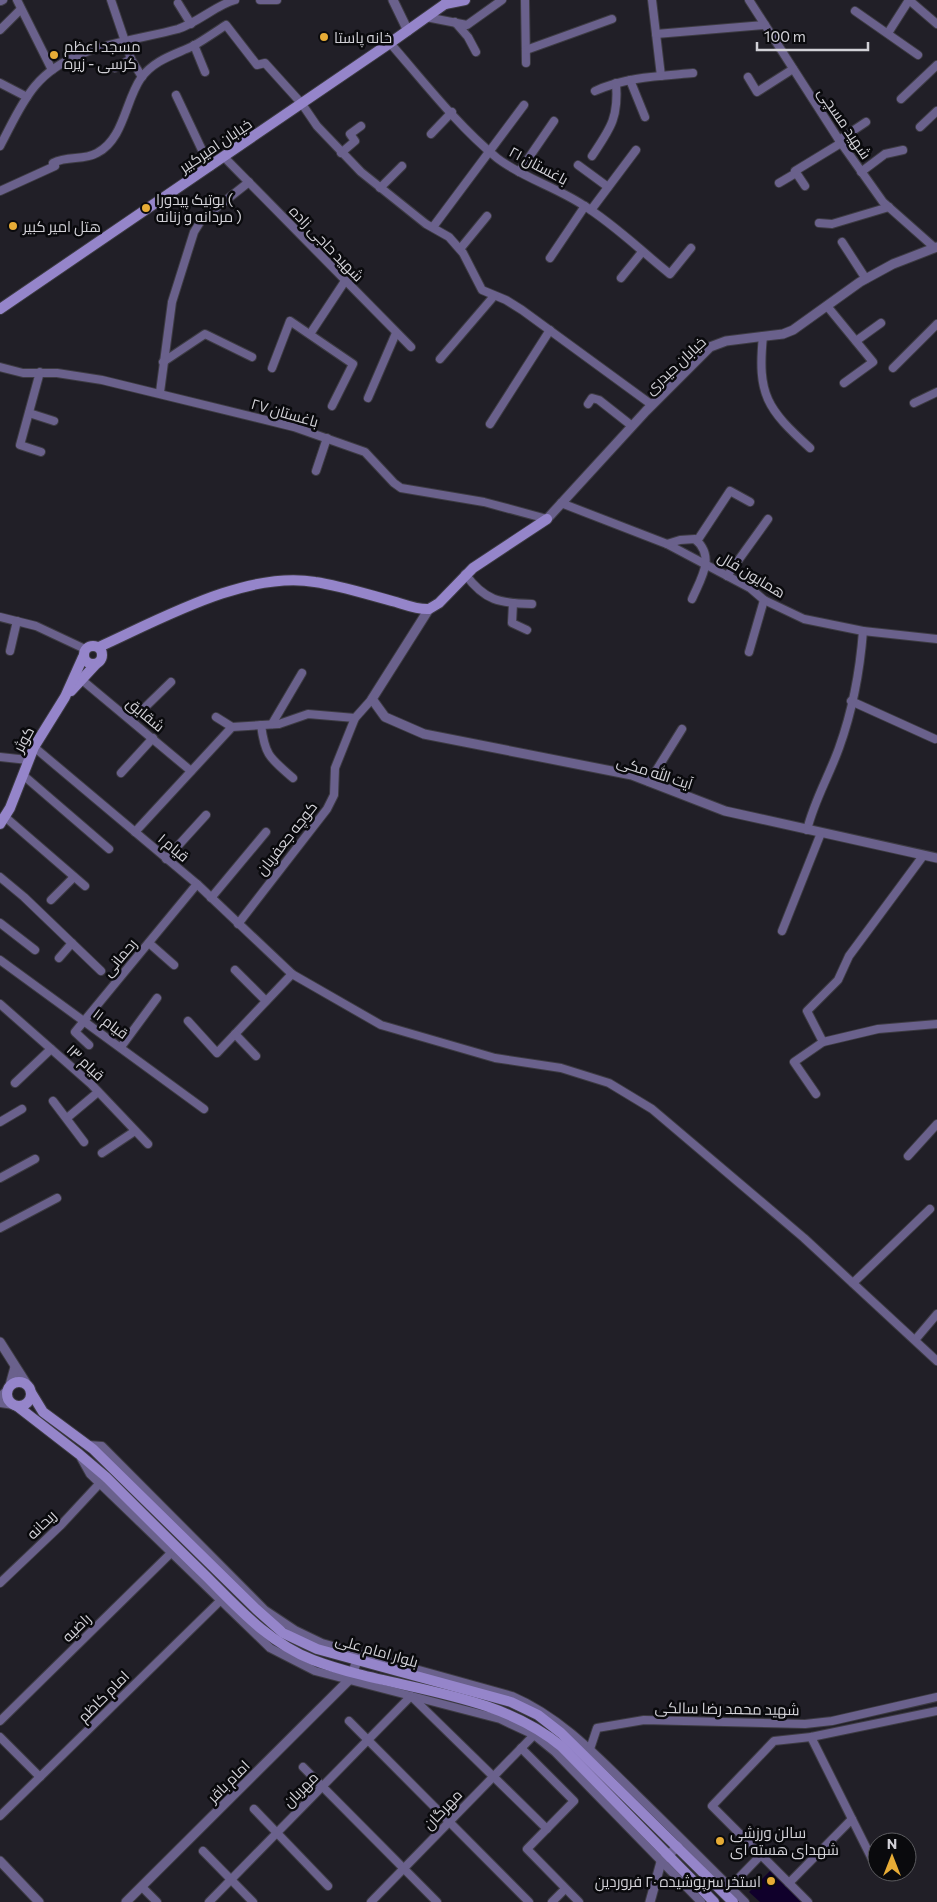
<svg xmlns="http://www.w3.org/2000/svg" width="937" height="1902" viewBox="0 0 937 1902" font-family="Commissioner,Cairo,sans-serif">
	<style>
		.water { fill: #10002b }
		.lines { fill: none; stroke-linecap: round; stroke-linejoin: round }
		.minor-casing { stroke: #3d3b43; stroke-width: 10 }
		.tertiary-casing { stroke: #3d3b43; stroke-width: 11 }
		.secondary-casing { stroke: #3d3b43; stroke-width: 12 }
		.minor { stroke: #6a618c; stroke-width: 8 }
		.tertiary { stroke: #6a618c; stroke-width: 9 }
		.secondary { stroke: #9585ca; stroke-width: 10 }
		.poi-dot { fill: #e7ac36; stroke: #0a0a0d; stroke-width: 2 }
		.labels { text-anchor: middle; dominant-baseline: central; stroke-width: 5; stroke-linejoin: round; paint-order: stroke }
		.poi-label { font-size: 15px; fill: #d2d1d7; stroke: #0a0a0d; text-anchor: start }
		.street-label { font-size: 15px; fill: #d2d1d7; stroke: #0a0a0d }
	</style>
	<rect width="100%" height="100%" fill="#211f27"/>
	<!-- water -->
	<polygon class="water" points="771,1870 805,1902 760,1902 749,1892"/>
	<g class="lines">
		<!-- minor casing -->
		<g class="minor-casing">
			<g id="minor">
				<polyline points="17,0 52,70"/>
				<polyline points="111,0 131,59 142,77"/>
				<polyline points="260,0 277,0"/>
				<polyline points="525,0 526,63"/>
				<polyline points="652,0 661,76"/>
				<polyline points="749,0 839,140 883,202 935,248"/>
				<polyline points="909,0 937,24"/>
				<polyline points="1,1 3,0"/>
				<polyline points="178,3 191,24"/>
				<polyline points="855,11 918,55"/>
				<polyline points="426,17 467,25 502,0"/>
				<polyline points="455,22 468,37 476,52"/>
				<polyline points="0,30 21,9"/>
				<polyline points="888,33 909,0"/>
				<polyline points="656,34 765,25"/>
				<path d="M390,43C424,82 457,125 497,158C521,177 556,187 583,205C614,224 641,251 670,274L691,248"/>
				<polyline points="194,45 205,72"/>
				<polyline points="526,50 612,19"/>
				<polyline points="115,68 131,59"/>
				<polyline points="748,77 757,92 793,69"/>
				<polyline points="630,80 645,117"/>
				<polyline points="0,83 27,97"/>
				<path d="M595,91C625,77 660,76 693,73"/>
				<polyline points="176,95 210,167"/>
				<polyline points="901,99 937,65"/>
				<polyline points="920,127 937,111"/>
				<polyline points="431,134 452,112"/>
				<polyline points="839,140 866,122"/>
				<path d="M0,146C11,126 20,104 35,86C69,45 130,42 178,29C199,22 216,5 235,0"/>
				<polyline points="341,153 355,141 350,134 361,126"/>
				<path d="M592,156C610,129 619,118 616,83"/>
				<polyline points="224,157 411,347"/>
				<polyline points="578,165 608,187"/>
				<polyline points="519,172 554,121"/>
				<polyline points="861,172 885,154 903,150"/>
				<polyline points="779,183 796,173"/>
				<polyline points="805,186 795,171 841,143"/>
				<polyline points="380,188 402,166"/>
				<path d="M0,191L55,166L53,163C68,155 83,161 97,153C124,139 125,101 141,78C154,60 174,55 193,46C204,40 215,32 226,25L257,65L265,63L302,104L317,126L361,172L426,224L449,237L463,253L482,290L506,300L522,310L652,405"/>
				<polyline points="591,210 636,150"/>
				<polyline points="819,223 832,224 889,207"/>
				<polyline points="433,227 524,105"/>
				<polyline points="842,242 866,279"/>
				<polyline points="460,249 487,216"/>
				<polyline points="550,258 585,206"/>
				<polyline points="621,278 642,252"/>
				<polyline points="827,306 873,362 844,383"/>
				<polyline points="310,334 345,281"/>
				<path d="M763,336C757,395 767,409 810,448"/>
				<polyline points="856,341 881,323"/>
				<polyline points="440,359 494,296"/>
				<polyline points="163,362 205,334 252,357"/>
				<polyline points="0,367 23,373 57,373 102,380 294,427 365,452 394,483 401,488 484,502 547,519"/>
				<polyline points="272,368 290,321 353,364 332,406"/>
				<polyline points="893,368 937,324"/>
				<polyline points="40,372 20,445 41,452"/>
				<polyline points="160,392 172,302 194,232 202,219 249,182"/>
				<polyline points="368,398 396,333"/>
				<polyline points="914,403 937,392"/>
				<polyline points="588,404 592,398 599,400 632,426"/>
				<polyline points="29,413 54,421"/>
				<polyline points="490,424 550,330"/>
				<polyline points="316,471 327,438"/>
				<polyline points="561,503 667,544 750,588 764,600 804,619 863,631 937,639"/>
				<polyline points="697,541 730,491 750,502"/>
				<path d="M667,544L680,540L695,539C716,557 701,578 692,599"/>
				<path d="M465,574C485,601 499,603 532,604"/>
				<polyline points="727,576 768,519"/>
				<polyline points="513,603 512,623 527,630"/>
				<polyline points="0,617 36,626 85,649"/>
				<polyline points="10,651 17,621"/>
				<polyline points="749,652 764,600"/>
				<polyline points="82,680 191,771"/>
				<polyline points="851,701 935,739"/>
				<polyline points="216,717 232,727"/>
				<polyline points="132,720 171,682"/>
				<polyline points="272,724 302,673"/>
				<path d="M261,725C265,756 270,758 293,778"/>
				<polyline points="34,747 197,884 292,974 381,1025 495,1058 561,1068 609,1083 652,1109 804,1238 937,1361"/>
				<polyline points="0,757 28,760"/>
				<polyline points="121,773 153,738"/>
				<polyline points="23,775 109,849"/>
				<polyline points="649,782 682,729"/>
				<polyline points="4,816 85,886"/>
				<path d="M807,830C814,801 829,776 839,748C852,712 860,670 863,631"/>
				<polyline points="135,832 232,727 279,724 308,714 355,718"/>
				<polyline points="923,856 849,956 838,980 807,1011 823,1042 878,1029 937,1024"/>
				<polyline points="166,859 206,815"/>
				<polyline points="0,877 24,897 101,971"/>
				<polyline points="211,898 266,832"/>
				<polyline points="51,900 74,877"/>
				<polyline points="0,923 35,950"/>
				<polyline points="238,924 327,809 334,795 335,768 355,718 372,699"/>
				<polyline points="782,931 821,833"/>
				<polyline points="149,943 174,965"/>
				<polyline points="59,958 72,943"/>
				<polyline points="0,960 204,1109"/>
				<polyline points="235,970 266,1001"/>
				<polyline points="0,1004 91,1084 148,1144"/>
				<polyline points="188,1021 217,1053 292,974"/>
				<polyline points="235,1034 256,1056"/>
				<polyline points="89,1045 75,1032 197,884"/>
				<polyline points="121,1047 157,998"/>
				<polyline points="15,1083 51,1049"/>
				<polyline points="816,1094 794,1062 823,1042"/>
				<polyline points="53,1101 84,1142"/>
				<polyline points="67,1118 98,1092"/>
				<polyline points="0,1122 22,1109"/>
				<polyline points="102,1153 135,1131"/>
				<polyline points="908,1156 937,1124"/>
				<polyline points="0,1178 35,1159"/>
				<polyline points="0,1228 57,1198"/>
				<polyline points="853,1283 930,1209"/>
				<polyline points="915,1340 937,1314"/>
				<polyline points="0,1397 8,1389"/>
				<polyline points="0,1403 14,1405"/>
				<path d="M88,1445L102,1446L265,1610L295,1630L322,1643L512,1696C561,1717 598,1757 636,1794C673,1830 709,1866 745,1902"/>
				<polyline points="81,1458 90,1474 270,1648 315,1671 500,1719 534,1735 555,1752 701,1902"/>
				<polyline points="0,1583 61,1525 100,1483"/>
				<polyline points="0,1721 171,1553"/>
				<polyline points="349,1721 529,1902"/>
				<polyline points="0,1737 40,1777"/>
				<polyline points="811,1737 873,1861"/>
				<polyline points="521,1748 574,1801 527,1849 579,1902"/>
				<polyline points="590,1749 597,1728 644,1720 805,1724 832,1721 937,1697"/>
				<polyline points="303,1767 437,1902"/>
				<polyline points="254,1809 328,1886"/>
				<polyline points="0,1816 222,1599"/>
				<polyline points="203,1851 253,1902"/>
				<polyline points="789,1883 852,1819"/>
				<polyline points="142,1887 157,1902"/>
				<polyline points="728,1889 761,1855"/>
				<polyline points="209,1902 411,1696 547,1829"/>
				<polyline points="371,1902 534,1735"/>
				<polyline points="552,1902 565,1889"/>
				<polyline points="808,1902 712,1806 774,1741 811,1737 937,1711"/>
			</g>
		</g>
		<!-- tertiary casing -->
		<g class="tertiary-casing">
			<g id="tertiary">
				<polyline points="393,0 408,31"/>
				<polyline points="547,519 646,411 710,347 726,341 783,334 793,330 860,282 893,264 937,247"/>
				<polyline points="429,609 372,699 385,717 424,734 632,775 725,811 937,858"/>
				<polyline points="0,1342 26,1383"/>
				<polyline points="10,1385 15,1367"/>
				<polyline points="0,1861 39,1902"/>
				<polyline points="126,1902 350,1679 357,1661"/>
				<polyline points="650,1902 661,1862 678,1846"/>
			</g>
		</g>
		<!-- secondary casing -->
		<g class="secondary-casing">
			<g id="secondary">
				<polyline points="445,4 465,0"/>
				<polyline points="0,309 390,43 445,4 448,0"/>
				<circle cx="93" cy="655" r="9"/>
				<path d="M99,647C159,620 247,570 315,582C342,586 369,595 396,602C406,605 419,610 429,609L439,603L473,568L547,519"/>
				<polyline points="71,691 96,664"/>
				<polyline points="0,824 10,808 34,747 65,697 83,657"/>
				<circle cx="19" cy="1394" r="12"/>
				<polyline points="32,1394 43,1412 93,1449 256,1609 283,1633 317,1649 511,1702 538,1715 561,1733 733,1902"/>
				<path d="M17,1406L79,1454L106,1477C139,1510 172,1543 206,1576C238,1608 269,1643 313,1660C395,1691 491,1689 561,1746L714,1902"/>
			</g>
		</g>
		<!-- minor -->
		<use href="#minor" class="minor"/>
		<!-- tertiary -->
		<use href="#tertiary" class="tertiary"/>
		<!-- secondary -->
		<use href="#secondary" class="secondary"/>
	</g>
	<!-- markers -->
	<g class="poi-dot">
		<circle cx="324" cy="37" r="5"/>
		<circle cx="54" cy="55" r="5"/>
		<circle cx="146" cy="208" r="5"/>
		<circle cx="13" cy="226" r="5"/>
		<circle cx="720" cy="1841" r="5"/>
		<circle cx="771" cy="1881" r="5"/>
	</g>
	<g class="labels">
		<!-- poi labels -->
		<g class="poi-label">
			<text x="334" y="37">خانه پاستا</text>
			<text x="64" y="46">مسجد اعظم<tspan x="64" dy="17">کرسی - زیره</tspan></text>
			<text x="156" y="199">بوتیک پیدورا (<tspan x="156" dy="17">مردانه و زنانه )</tspan></text>
			<text x="23" y="226">هتل امیر کبیر</text>
			<text x="730" y="1832">سالن ورزشی<tspan x="730" dy="17">شهدای هسته ای</tspan></text>
			<text x="761" y="1881" text-anchor="end">استخر سرپوشیده ۲۰ فروردین</text>
		</g>
		<!-- street labels -->
		<g class="street-label">
			<text transform="translate(845 123) rotate(56)">شهید مسچی</text>
			<text transform="translate(215 145) rotate(-34)">خیابان امیرکبیر</text>
			<text transform="translate(539 165) rotate(28)">باغستان ۲۱</text>
			<text transform="translate(327 243) rotate(46)">شهید حاجی زاده</text>
			<text transform="translate(675 365) rotate(-43)">خیابان حیدری</text>
			<text transform="translate(285 412) rotate(16)">باغستان ۲۷</text>
			<text transform="translate(752 574) rotate(31)">همایون فال</text>
			<text transform="translate(146 714) rotate(40)">شقایق</text>
			<text transform="translate(23 739) rotate(-62)">کوثر</text>
			<text transform="translate(655 772) rotate(18)">آیت الله مکی</text>
			<text transform="translate(286 838) rotate(-52)">کوچه جعفریان</text>
			<text transform="translate(174 847) rotate(40)">قیام ۱</text>
			<text transform="translate(119 957) rotate(-50)">رحمانی</text>
			<text transform="translate(111 1023) rotate(37)">قیام ۱۱</text>
			<text transform="translate(86 1062) rotate(43)">قیام ۱۳</text>
			<text transform="translate(41 1524) rotate(-44)">ریحانه</text>
			<text transform="translate(76 1627) rotate(-44)">راضیه</text>
			<text transform="translate(377 1650) rotate(16)">بلوار امام علی</text>
			<text transform="translate(103 1696) rotate(-45)">امام کاظم</text>
			<text transform="translate(727 1708) rotate(1)">شهید محمد رضا سالکی</text>
			<text transform="translate(228 1781) rotate(-45)">امام باقر</text>
			<text transform="translate(300 1789) rotate(-45)">مهربان</text>
			<text transform="translate(442 1809) rotate(-46)">مهرگان</text>
		</g>
	</g>
	<!-- north arrow -->
	<g transform="translate(892 1857)"><circle r="24" fill="#0a0a0d" stroke="#5a5a5e"/>
	<path d="M0-4L9 19L0 12L-9 19Z" fill="#e7ac36"/>
	<text y="-8" font-size="14" font-weight="bold" text-anchor="middle" fill="#d2d1d7">N</text>
	</g>
	<!-- scale -->
	<path d="M757 42v8h111v-8" fill="none" stroke="#d2d1d7" stroke-width="2.5"/>
	<text x="764" y="42" font-size="15" fill="#d2d1d7" stroke="#0a0a0d" stroke-width="4" paint-order="stroke">100 m</text>
</svg>
